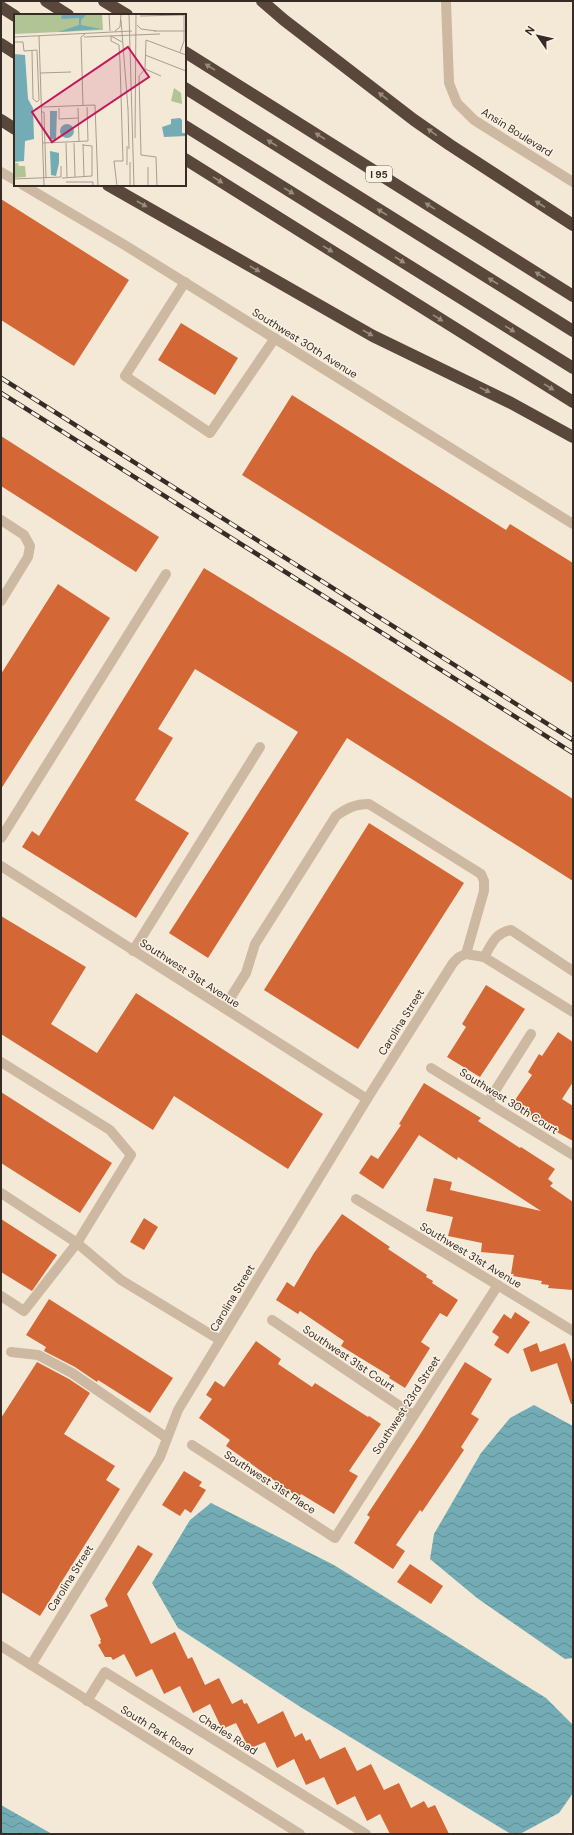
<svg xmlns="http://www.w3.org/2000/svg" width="574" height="1835" viewBox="0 0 574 1835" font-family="'DM Sans',sans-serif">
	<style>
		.water { fill: url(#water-waves) }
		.building { fill: #d36836 }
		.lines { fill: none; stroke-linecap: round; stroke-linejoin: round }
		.minor { stroke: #cdb9a2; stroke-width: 10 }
		.highway { stroke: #59473b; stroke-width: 12 }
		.rail-casing { stroke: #372c25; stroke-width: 4.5 }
		.rail { stroke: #fbf2e4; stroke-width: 3; stroke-dasharray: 9; stroke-linecap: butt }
		.oneway { fill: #9a8b7f }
		.labels { text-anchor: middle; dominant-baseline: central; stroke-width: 3; stroke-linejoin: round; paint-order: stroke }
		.shield { fill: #fbf2e4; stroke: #72675e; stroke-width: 1 }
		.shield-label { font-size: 10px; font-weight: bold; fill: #372c25 }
		.street-label { font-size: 11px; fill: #372c25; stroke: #fbf2e4 }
		.inset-road { fill: none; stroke: #a89d90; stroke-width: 1 }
		.view { fill: #c2185b; fill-opacity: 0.15; stroke: #c2185b; stroke-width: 2 }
		.inset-edge { fill: none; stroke: #372c25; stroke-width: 2 }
	</style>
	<defs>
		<pattern id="water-waves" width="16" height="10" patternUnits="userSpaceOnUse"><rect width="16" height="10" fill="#73acb4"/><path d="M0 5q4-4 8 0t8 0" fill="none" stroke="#5f8c92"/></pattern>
	</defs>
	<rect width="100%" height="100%" fill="#f4e9d7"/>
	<!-- water -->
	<g class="water">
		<polygon points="534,1405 573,1426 573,1658 565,1659 477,1598 430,1559 434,1534 481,1453 510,1418"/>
		<polygon points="211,1503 334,1565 546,1698 573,1725 573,1793 559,1813 520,1834 511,1834 302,1708 178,1628 152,1583 190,1520"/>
		<polygon points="1,1805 52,1834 1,1834"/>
	</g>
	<!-- building -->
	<g class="building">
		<polygon points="1,199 129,280 74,366 1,320"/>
		<polygon points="181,323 238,358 215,395 158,360"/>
		<polygon points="292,395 506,530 510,524 573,563 573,683 242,475"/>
		<polygon points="1,436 159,537 136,572 1,486"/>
		<polygon points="204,568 346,655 573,799 573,881 347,738 208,958 169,933 298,732 195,669 158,729 173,738 135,800 189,833 136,918 22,847 32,831 39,836"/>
		<polygon points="58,584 110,618 1,789 1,674"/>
		<polygon points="369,823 464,883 358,1049 264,990"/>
		<polygon points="1,916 86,967 51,1024 97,1053 136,993 323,1114 288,1169 174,1096 153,1130 1,1034"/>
		<polygon points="486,985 525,1009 480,1077 447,1057 466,1027 462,1024"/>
		<polygon points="558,1032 573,1042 573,1082 562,1099 573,1106 573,1141 548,1127 513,1103 532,1075 528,1072 539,1054 542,1056"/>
		<polygon points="424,1083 481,1118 478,1121 520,1148 521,1147 555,1169 548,1179 553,1183 550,1186 573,1202 573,1290 548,1288 549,1285 541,1284 542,1281 513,1276 514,1274 511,1274 514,1255 481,1252 482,1243 448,1236 453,1217 426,1211 434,1178 452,1182 450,1190 541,1211 458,1157 457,1160 419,1135 383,1189 359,1173 371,1155 378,1159 401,1125 399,1124"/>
		<polygon points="1,1092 112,1163 80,1213 1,1163"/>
		<polygon points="342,1214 390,1247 388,1249 427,1275 426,1277 433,1281 432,1283 458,1300 447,1317 440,1313 421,1342 430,1348 405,1388 389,1378 390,1376 341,1346 344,1341 300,1311 298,1314 276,1300 287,1282 294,1287 314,1253"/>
		<polygon points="144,1218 158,1227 144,1250 130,1242"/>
		<polygon points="1,1219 57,1255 32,1291 1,1272"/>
		<polygon points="49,1299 173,1378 150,1413 98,1380 97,1382 75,1367 44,1351 46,1347 26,1335"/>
		<polygon points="515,1312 530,1322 508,1354 494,1345 499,1337 492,1332 504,1314 511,1319"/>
		<polygon points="256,1341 281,1359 278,1364 312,1387 315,1383 368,1417 369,1416 381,1424 349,1471 358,1476 334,1514 301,1494 299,1498 226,1446 230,1440 199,1418 212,1399 206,1395 215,1381 224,1387"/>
		<polygon points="537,1343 540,1352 565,1343 573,1365 573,1404 571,1404 557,1363 531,1372 523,1349"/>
		<polygon points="37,1362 69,1379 90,1393 64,1434 115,1466 106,1480 120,1489 40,1616 1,1592 1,1418"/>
		<polygon points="465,1362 492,1379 471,1414 479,1419 461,1447 464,1450 422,1512 420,1510 396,1545 405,1551 393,1569 354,1543 370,1517 367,1515 421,1433"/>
		<polygon points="184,1471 202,1482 199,1486 206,1490 191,1513 185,1509 180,1516 162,1505"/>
		<polygon points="138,1545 153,1554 127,1594 151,1644 175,1632 188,1659 192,1657 205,1685 219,1678 232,1704 242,1699 244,1704 247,1703 258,1724 283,1711 295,1737 302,1733 306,1741 310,1739 320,1759 345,1747 357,1771 371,1764 384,1790 399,1783 411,1808 424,1801 428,1808 435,1805 449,1834 390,1834 380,1814 367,1821 355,1796 337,1805 324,1777 306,1785 294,1759 277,1768 265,1742 249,1749 236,1723 222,1729 210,1704 193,1713 180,1686 164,1694 152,1669 136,1677 124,1654 113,1660 111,1657 105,1657 98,1645 101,1643 100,1640 101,1640 90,1615 108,1606 105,1599"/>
		<polygon points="410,1564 443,1586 431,1604 397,1582"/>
	</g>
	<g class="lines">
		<!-- minor -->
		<g class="minor">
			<polyline points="446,1 449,83 457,103 474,120 573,182"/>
			<polyline points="1,172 15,180"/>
			<polyline points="23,185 123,244 573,524"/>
			<polyline points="185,282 125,376 210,433 275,338"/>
			<polyline points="1,520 24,535 30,546 28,557 1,601"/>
			<polyline points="1,838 166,574"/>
			<polyline points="1,866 367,1099"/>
			<polyline points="133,951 260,747"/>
			<path d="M484,957C492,944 495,933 511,930L573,971"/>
			<path d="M224,1008L246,973L255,944L336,816C347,808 355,804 369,804L481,874L484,881V891L466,954"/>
			<polyline points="1,1062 110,1130 131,1155 77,1243 1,1193"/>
			<polyline points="431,1068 573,1155"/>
			<polyline points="488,1102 531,1034"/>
			<polyline points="356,1199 573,1331"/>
			<polyline points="1,1296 24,1311 77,1243 121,1280 220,1340"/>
			<polyline points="272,1320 413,1415"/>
			<polyline points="11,1352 38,1355 72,1373 167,1438"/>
			<polyline points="192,1445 335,1538 498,1285"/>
			<polyline points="1,1646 300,1834"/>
			<polyline points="31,1665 160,1457 178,1410 367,1099 453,963 459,957 466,954 484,957 573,1012"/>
			<polyline points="87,1701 105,1672 366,1834"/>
		</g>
		<!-- highway -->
		<g class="highway">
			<polyline points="46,1 68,15"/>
			<polyline points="104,1 127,15"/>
			<polyline points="262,1 284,20 414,120 450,145 573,225"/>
			<polyline points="1,7 15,16"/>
			<polyline points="1,44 15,53"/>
			<polyline points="185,52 573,296"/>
			<polyline points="185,88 573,331"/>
			<polyline points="1,120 15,129"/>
			<polyline points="185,126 573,368"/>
			<polyline points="185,159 573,402"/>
			<polyline points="108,185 373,336 511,403 573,437"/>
		</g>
		<!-- rail casing -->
		<g class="rail-casing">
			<g id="rail">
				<polyline points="1,378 573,740"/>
				<polyline points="1,393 573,753"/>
			</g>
		</g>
		<!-- rail -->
		<use href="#rail" class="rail"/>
	</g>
	<!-- one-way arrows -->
	<defs><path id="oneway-solid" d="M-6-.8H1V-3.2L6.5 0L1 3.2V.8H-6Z"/></defs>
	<g class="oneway">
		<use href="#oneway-solid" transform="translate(210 67) rotate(-148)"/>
		<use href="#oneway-solid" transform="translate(383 96) rotate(-143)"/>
		<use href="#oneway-solid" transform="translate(432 132) rotate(-144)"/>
		<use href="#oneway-solid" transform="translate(320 136) rotate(-148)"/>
		<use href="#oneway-solid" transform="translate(272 143) rotate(-148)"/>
		<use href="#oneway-solid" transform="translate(218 180) rotate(32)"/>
		<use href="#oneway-solid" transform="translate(289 191) rotate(32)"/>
		<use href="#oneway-solid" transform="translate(142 204) rotate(30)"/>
		<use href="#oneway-solid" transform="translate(540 204) rotate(-147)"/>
		<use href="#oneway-solid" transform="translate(430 206) rotate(-148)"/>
		<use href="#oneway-solid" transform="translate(382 212) rotate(-148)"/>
		<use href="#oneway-solid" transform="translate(328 249) rotate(32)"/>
		<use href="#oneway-solid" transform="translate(400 260) rotate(32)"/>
		<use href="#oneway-solid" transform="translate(255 269) rotate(30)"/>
		<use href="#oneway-solid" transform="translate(540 275) rotate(-148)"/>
		<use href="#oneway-solid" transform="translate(493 281) rotate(-148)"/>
		<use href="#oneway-solid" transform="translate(438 318) rotate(32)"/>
		<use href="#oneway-solid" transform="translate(510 329) rotate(32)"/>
		<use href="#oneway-solid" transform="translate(368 333) rotate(29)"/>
		<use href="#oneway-solid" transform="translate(549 387) rotate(32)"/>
		<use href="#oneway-solid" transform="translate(485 390) rotate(26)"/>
	</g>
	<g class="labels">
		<!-- shield labels -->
		<rect class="shield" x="366" y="166" width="26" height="16" rx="3"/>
		<g class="shield-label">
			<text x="379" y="174">I 95</text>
		</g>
		<!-- street labels -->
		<g class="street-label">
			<text transform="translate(517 132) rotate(32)">Ansin Boulevard</text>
			<text transform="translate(305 343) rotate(32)">Southwest 30th Avenue</text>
			<text transform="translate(190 973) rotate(33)">Southwest 31st Avenue</text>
			<text transform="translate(401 1022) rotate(-58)">Carolina Street</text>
			<text transform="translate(509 1101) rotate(32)">Southwest 30th Court</text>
			<text transform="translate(471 1255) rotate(31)">Southwest 31st Avenue</text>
			<text transform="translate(232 1298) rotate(-59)">Carolina Street</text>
			<text transform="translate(349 1358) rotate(34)">Southwest 31st Court</text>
			<text transform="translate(406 1405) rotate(-57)">Southwest 23rd Street</text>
			<text transform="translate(270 1482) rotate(33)">Southwest 31st Place</text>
			<text transform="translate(70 1578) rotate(-58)">Carolina Street</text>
			<text transform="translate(157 1730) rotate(32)">South Park Road</text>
			<text transform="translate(228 1734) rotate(32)">Charles Road</text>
		</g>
	</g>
	<!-- overview -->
	<g transform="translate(14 14)">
		<rect width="172" height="172" fill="#f4e9d7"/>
		<path d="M0,0H88L89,16L0,20Z" fill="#b1c496"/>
		<path d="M0,149H4L5,152H11L12,163L0,164Z" fill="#b1c496"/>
		<path d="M160,74L167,79L168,90L157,87Z" fill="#b1c496"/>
		<path d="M50,0H73L67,6V11L87,15L44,18L65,11V4L48,5L47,2ZM0,40L11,41L14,85L19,94L20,125L11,127L10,147L0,148ZM36,97H43L42,126L36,125ZM166,104L168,106V119H172V122L150,123L148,113L157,110V105ZM46 117a7 7 0 1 1 14 0a7 7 0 1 1-14 0ZM36,137L45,139V149L42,162L37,161Z" fill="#73acb4"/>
		<path class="inset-road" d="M95,0L96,17M115,0L120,172M126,2L170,1M107,6L114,95M123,11L127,15L142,17M101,17L106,13L107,0M140,17H172M25,22L30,172M97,22V27L105,31L106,48L109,147H100L103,172M97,22L108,28M0,23L118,17M70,23L146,20M0,28H9L10,37L23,36L25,86L23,88L19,85L18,37M166,38L170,27V0M131,41L172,57M131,55L125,62L127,141L142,143L143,172M131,55L132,26L172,41M131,55L147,62M26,59L57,58M69,91L67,23L71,20M28,93L81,91L84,172M45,94V105L64,104M64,94L65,128M114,94L115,135M28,98H30L32,164M121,124L122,0M29,129L74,127L73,93M52,129L53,163M60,129L61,163M69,130L70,163M116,148V172M113,151V132M134,153V172M48,164L78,162V132L69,131M0,165L47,163V152M52,168H79V172"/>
		<path class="view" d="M114,33L135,63L38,128L18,98Z"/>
		<rect width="172" height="172" class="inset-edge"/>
	</g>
	<!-- border -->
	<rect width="574" height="1835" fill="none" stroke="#372c25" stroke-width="4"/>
	<!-- north arrow -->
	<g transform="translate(538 36) rotate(304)" stroke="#fbf2e4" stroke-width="3" paint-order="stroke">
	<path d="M0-3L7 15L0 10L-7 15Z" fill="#372c25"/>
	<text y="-6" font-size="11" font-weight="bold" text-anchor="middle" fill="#372c25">N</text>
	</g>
</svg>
